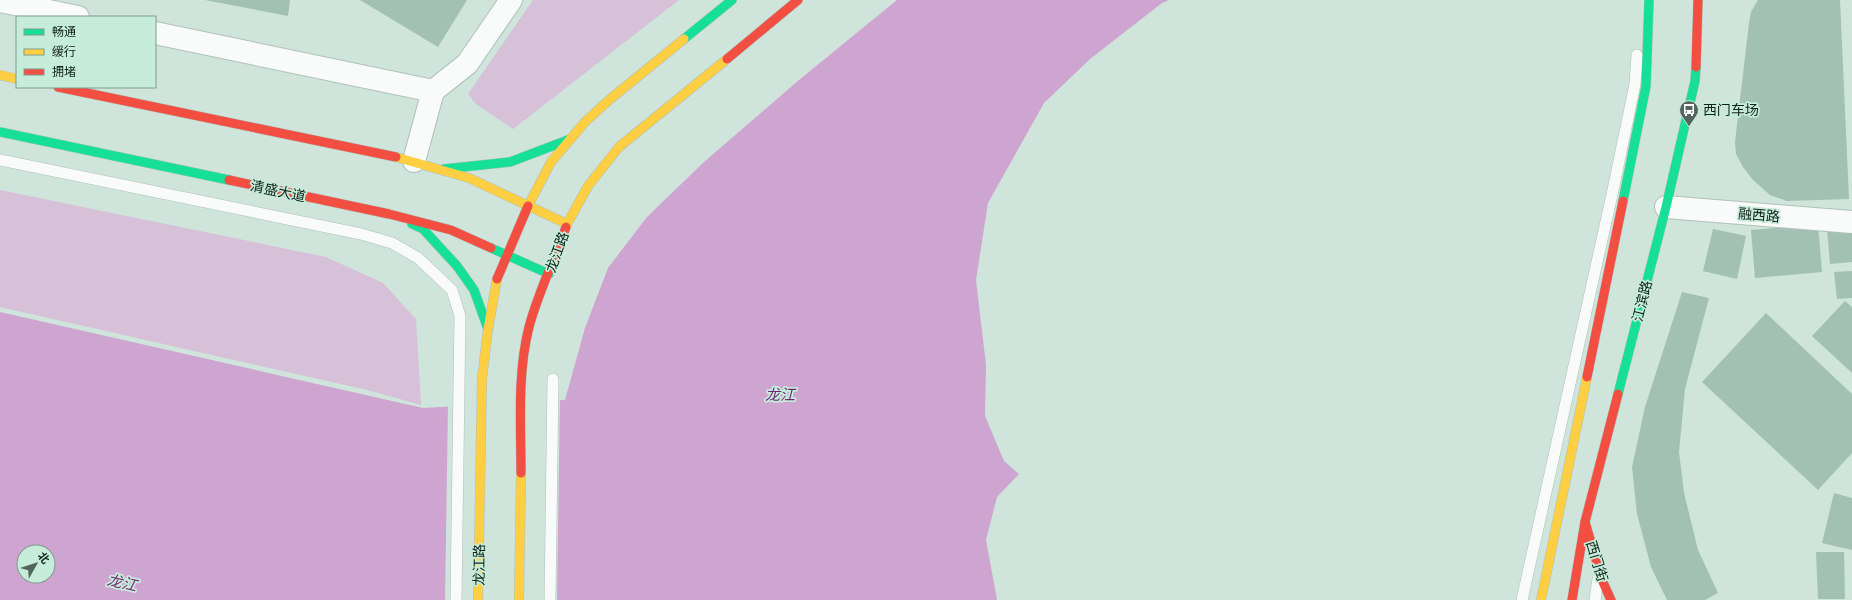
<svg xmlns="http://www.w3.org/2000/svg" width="1852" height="600" viewBox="0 0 1852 600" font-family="'Roboto Condensed','Noto Sans SC',sans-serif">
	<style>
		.green { fill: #d6c1d9 }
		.water { fill: #cea4d0; fill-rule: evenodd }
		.pier { fill: #cfe4da }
		.building { fill: #a2c0b3 }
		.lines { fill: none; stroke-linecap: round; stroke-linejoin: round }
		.lane-casing { stroke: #b0c1b9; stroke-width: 12 }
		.street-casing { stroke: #b0c1b9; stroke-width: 24 }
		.fast-casing { stroke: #b0c1b9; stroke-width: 10 }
		.slow-casing { stroke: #b0c1b9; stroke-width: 10 }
		.jam-casing { stroke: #b0c1b9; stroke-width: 10 }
		.lane { stroke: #f8fbf9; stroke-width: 11 }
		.street { stroke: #f8fbf9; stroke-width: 22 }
		.fast { stroke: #16e098; stroke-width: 9 }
		.slow { stroke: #ffcf43; stroke-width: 9 }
		.jam { stroke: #f24e42; stroke-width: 9 }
		.labels { text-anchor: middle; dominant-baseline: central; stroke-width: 3.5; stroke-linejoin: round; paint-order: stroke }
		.poi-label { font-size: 14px; fill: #12211a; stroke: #c6edda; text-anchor: start }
		.street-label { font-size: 14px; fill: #12211a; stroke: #c6edda }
		.water-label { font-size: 15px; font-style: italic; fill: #752576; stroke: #c6edda }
	</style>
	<rect width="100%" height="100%" fill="#cfe4da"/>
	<!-- green -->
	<g class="green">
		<polygon points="533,0 679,0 513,129 476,104 468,94"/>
		<polygon points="0,190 326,257 383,283 416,319 421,405 367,390 0,307"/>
	</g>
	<!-- water -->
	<path class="water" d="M897,0H1169L1162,3L1090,59L1044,103L988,203L976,280L986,365L985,416L1004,461L1019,474L997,497L986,540L997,600H0V312L423,408L565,400L585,328L608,268L647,217L704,162L799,80ZM24,552H48V576H24Z"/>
	<!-- pier -->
	<polygon class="pier" points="560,398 557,600 445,600 448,404"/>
	<!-- building -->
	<g class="building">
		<polygon points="205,0 290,0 288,16"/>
		<polygon points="360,0 467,0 438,47"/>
		<polygon points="1758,0 1840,0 1849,199 1787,201 1770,195 1753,180 1743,167 1736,154 1735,142 1749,23 1751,12"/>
		<polygon points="1818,224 1822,272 1755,278 1751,230"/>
		<polygon points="1852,227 1852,262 1830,264 1827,229"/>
		<polygon points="1713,229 1746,236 1737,279 1703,271"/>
		<polygon points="1852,271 1852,298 1837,299 1834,272"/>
		<polygon points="1682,292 1709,298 1685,389 1679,452 1684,493 1698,550 1718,593 1705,600 1667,600 1651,567 1637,514 1632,467 1645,407"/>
		<polygon points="1845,301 1852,307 1852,373 1812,336"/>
		<polygon points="1766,313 1852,394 1852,453 1818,490 1702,382"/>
		<polygon points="1834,493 1852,498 1852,550 1822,543"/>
		<polygon points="1816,552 1844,552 1845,599 1818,599"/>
	</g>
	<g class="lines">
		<!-- lane casing -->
		<g class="lane-casing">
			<g id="lane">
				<polyline points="0,160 361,234 392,243 418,258 452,290 460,316 456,600"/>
				<polyline points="550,600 553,379"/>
				<polyline points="1522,600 1613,190 1635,84 1637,55"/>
				<polyline points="1595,600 1598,579"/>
			</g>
		</g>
		<!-- street casing -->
		<g class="street-casing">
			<g id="street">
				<polyline points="0,1 78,17"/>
				<polyline points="155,33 433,91 467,64 511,0"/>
				<polyline points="414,161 433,91"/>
				<polyline points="1666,207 1852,222"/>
			</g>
		</g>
		<!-- fast casing -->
		<g class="fast-casing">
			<g id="fast">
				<polyline points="684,39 732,0"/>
				<polyline points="0,132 229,180"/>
				<polyline points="444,169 510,162 568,140"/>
				<polyline points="1623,201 1646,86 1649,0"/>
				<polyline points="412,224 423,229 457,266 474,290 488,329"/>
				<polyline points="491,248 549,274"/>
				<polyline points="1618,394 1666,207 1695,81 1696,67"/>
			</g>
		</g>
		<!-- slow casing -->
		<g class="slow-casing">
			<g id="slow">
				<polyline points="0,75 17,79"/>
				<polyline points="396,157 469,178 567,224 566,227"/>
				<polyline points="528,206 551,162 585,122 609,100 684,39"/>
				<polyline points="567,224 588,186 619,147 727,59"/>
				<polyline points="478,600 482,379 488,329 497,279"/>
				<polyline points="519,600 521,473"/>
				<polyline points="1541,600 1587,377"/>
			</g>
		</g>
		<!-- jam casing -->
		<g class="jam-casing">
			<g id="jam">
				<polyline points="727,59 798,0"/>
				<polyline points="1696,67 1698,0"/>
				<polyline points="58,87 396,157"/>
				<polyline points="229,180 389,214 451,230 491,248"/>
				<polyline points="497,279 528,206"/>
				<polyline points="1587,377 1623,201"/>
				<path d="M521,473C521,426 517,374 529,327C538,293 554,261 566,227"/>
				<polyline points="1585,522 1602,580 1611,600"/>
				<polyline points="1572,600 1585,522 1618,394"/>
			</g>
		</g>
		<!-- lane -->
		<use href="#lane" class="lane"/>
		<!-- street -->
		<use href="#street" class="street"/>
		<!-- fast -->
		<use href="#fast" class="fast"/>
		<!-- slow -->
		<use href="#slow" class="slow"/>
		<!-- jam -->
		<use href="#jam" class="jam"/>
	</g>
	<!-- icons -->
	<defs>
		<g id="bus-pin" transform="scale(1)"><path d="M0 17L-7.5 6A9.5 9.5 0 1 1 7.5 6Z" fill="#54655d" stroke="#c6edda"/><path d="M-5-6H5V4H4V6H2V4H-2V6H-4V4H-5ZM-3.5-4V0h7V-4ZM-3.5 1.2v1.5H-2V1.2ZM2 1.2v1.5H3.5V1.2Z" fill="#fff"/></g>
	</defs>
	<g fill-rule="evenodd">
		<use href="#bus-pin" x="1689" y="110"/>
	</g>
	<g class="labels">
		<!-- poi labels -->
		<g class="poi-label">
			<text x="1703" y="110">西门车场</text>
		</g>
		<!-- street labels -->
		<g class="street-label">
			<text transform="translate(278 191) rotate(12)">清盛大道</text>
			<text transform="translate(1759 215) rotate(5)">融西路</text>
			<text transform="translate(557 252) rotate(-70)">龙江路</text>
			<text transform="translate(1642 301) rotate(-76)">江滨路</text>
			<text transform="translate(1597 561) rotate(73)">西门街</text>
			<text transform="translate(479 565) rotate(-89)">龙江路</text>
		</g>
		<!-- water labels -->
		<g class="water-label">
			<text x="780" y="395">龙江</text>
			<text transform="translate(122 583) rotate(13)">龙江</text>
		</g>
	</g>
	<!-- legend -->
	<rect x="16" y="16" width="140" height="72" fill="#c6edda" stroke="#7e9b8d"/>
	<rect x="24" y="29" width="20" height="6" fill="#16e098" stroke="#7e9b8d"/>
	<text x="52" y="36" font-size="12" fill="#12211a">畅通</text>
	<rect x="24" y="49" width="20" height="6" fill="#ffcf43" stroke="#7e9b8d"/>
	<text x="52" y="56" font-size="12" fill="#12211a">缓行</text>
	<rect x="24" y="69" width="20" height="6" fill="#f24e42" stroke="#7e9b8d"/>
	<text x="52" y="76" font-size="12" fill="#12211a">拥堵</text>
	<!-- north arrow -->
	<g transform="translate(36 564) rotate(51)"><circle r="19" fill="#c6edda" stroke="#7e9b8d"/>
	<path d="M0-3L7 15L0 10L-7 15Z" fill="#54655d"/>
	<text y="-6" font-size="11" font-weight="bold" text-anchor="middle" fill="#12211a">北</text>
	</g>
</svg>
